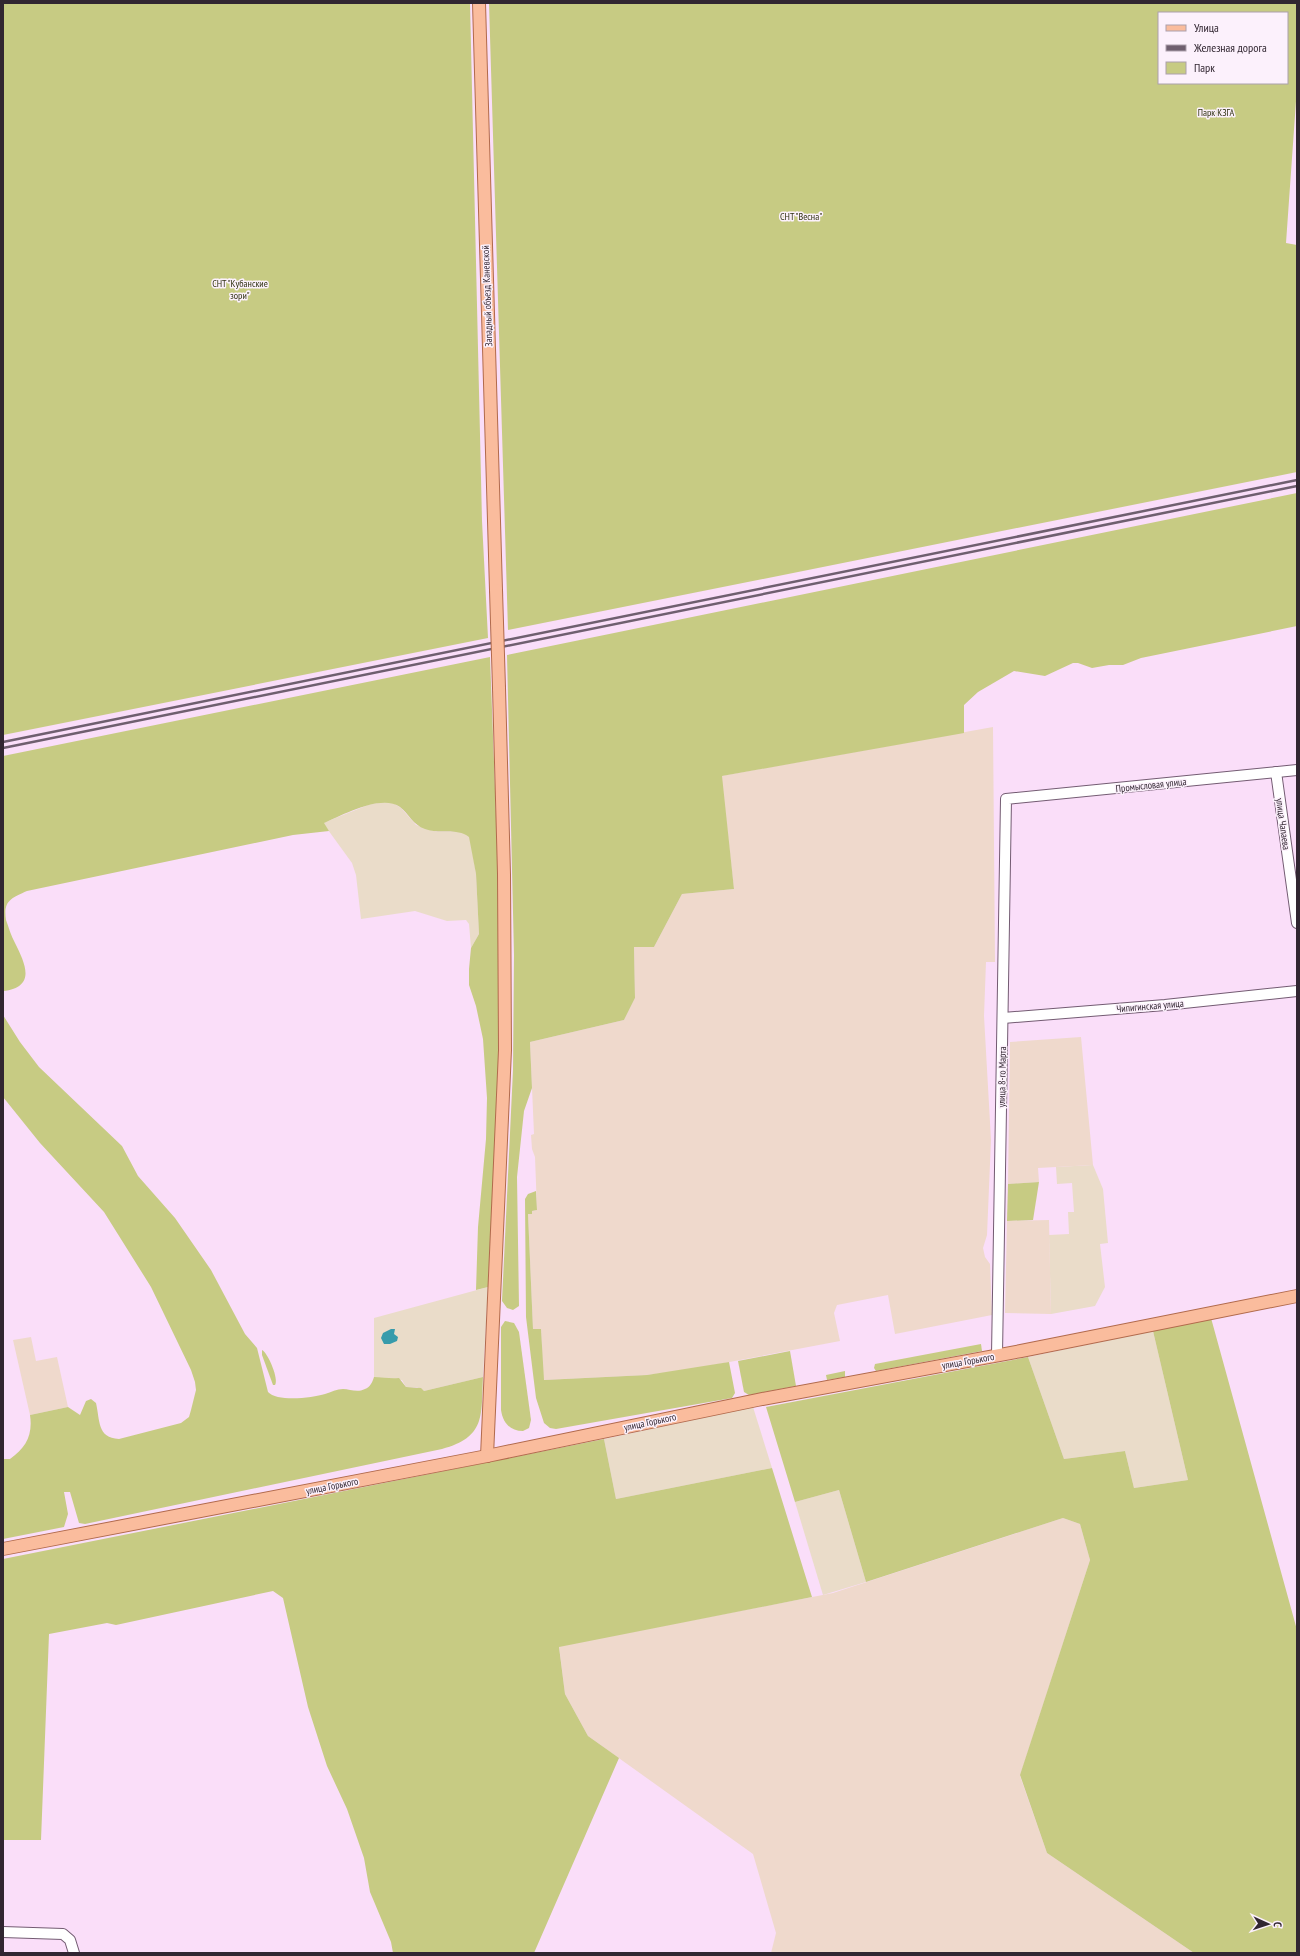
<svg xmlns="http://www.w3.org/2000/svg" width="1300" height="1956" viewBox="0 0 1300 1956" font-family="'PT Sans Narrow',sans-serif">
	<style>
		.commercial { fill: #eadcc9 }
		.industrial { fill: #efd9cc }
		.green { fill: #c7cb83; fill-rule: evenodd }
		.water { fill: #379bab }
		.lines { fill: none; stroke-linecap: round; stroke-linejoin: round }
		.minor-casing { stroke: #735b72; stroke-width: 12 }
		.major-casing { stroke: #b16a4c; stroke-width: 14 }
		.minor { stroke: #fff; stroke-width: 10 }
		.major { stroke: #fabc9d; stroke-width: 12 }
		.rail { stroke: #6f5f6f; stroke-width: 2.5 }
		.major-bridge-casing { stroke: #b16a4c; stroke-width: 14; stroke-linecap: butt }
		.major-bridge { stroke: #fabc9d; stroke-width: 12 }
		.labels { text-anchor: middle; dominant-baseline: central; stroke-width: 3; stroke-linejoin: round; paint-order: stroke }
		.park-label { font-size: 10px; fill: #2f3111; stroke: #fcf1fc }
		.street-label { font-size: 10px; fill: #312631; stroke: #fcf1fc }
	</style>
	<rect width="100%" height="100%" fill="#fadef9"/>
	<!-- commercial -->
	<g class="commercial">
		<polygon points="382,802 393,803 401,808 416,825 437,832 463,832 470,837 476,874 479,934 471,948 469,924 466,920 447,921 415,911 361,919 356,875 352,863 323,823 368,805"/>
		<polygon points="1093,1165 1103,1189 1108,1243 1100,1244 1105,1287 1095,1306 1051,1314 1049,1235 1069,1234 1068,1212 1074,1212 1072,1183 1057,1184 1056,1167"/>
		<polygon points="488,1287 483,1377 424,1391 417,1387 406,1387 402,1380 374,1377 374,1318"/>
		<polygon points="1153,1331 1188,1480 1134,1488 1125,1451 1064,1459 1028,1357"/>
		<polygon points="753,1407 772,1468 616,1499 604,1439"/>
		<polygon points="839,1490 866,1582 823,1595 795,1502"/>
	</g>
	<!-- industrial -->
	<g class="industrial">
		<polygon points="993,727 995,962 986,962 984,1016 991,1140 987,1235 983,1248 985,1257 990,1264 992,1315 895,1334 888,1295 837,1305 834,1313 840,1341 687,1370 647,1375 543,1380 541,1329 533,1329 528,1214 532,1214 532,1211 537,1210 535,1157 532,1149 531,1135 534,1134 530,1042 624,1020 635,998 634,947 654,947 682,894 734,889 721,776"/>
		<polygon points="1081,1037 1093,1165 1038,1168 1039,1182 1008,1184 1010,1042"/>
		<polygon points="1049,1220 1051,1314 1005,1313 1007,1221"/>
		<polygon points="31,1337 36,1361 57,1357 68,1407 30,1415 13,1340"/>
		<polygon points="1063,1518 1080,1524 1090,1560 1020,1776 1047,1853 1194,1953 771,1953 776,1933 753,1854 588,1736 565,1694 559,1646 833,1593"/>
	</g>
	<!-- green -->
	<g class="green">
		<polygon points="3,3 470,3 482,521 488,638 3,735"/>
		<path d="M489,3H1297V87L1286,243L1297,245V472L508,630ZM1159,13H1287V83H1159Z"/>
		<polygon points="1297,493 1297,626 1141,658 1123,665 1109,665 1092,668 1078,663 1073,663 1045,676 1014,671 978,692 964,705 964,733 722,776 734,889 682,894 654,947 634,947 635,998 624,1020 530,1042 532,1088 524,1111 517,1177 519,1306 513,1310 507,1308 502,1301 513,1070 514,955 507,655"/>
		<path d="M490,657L500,920L499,1071L488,1287L476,1290L478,1227L486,1139L487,1098L483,1039L476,1006L469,985V969L471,948L479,934L476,874L469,837C456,827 440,835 425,829C413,825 409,814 400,807C381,794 343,815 324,823L329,831L293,835L27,891C11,898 3,901 6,920C9,928 11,936 15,943C26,965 36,987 3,991V756Z"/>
		<path d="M3,1015L20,1042L39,1067L122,1146L138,1176L175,1218L211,1270L245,1334L257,1348L268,1392C277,1402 312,1398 325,1394C331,1392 337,1389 343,1389C350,1389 357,1393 365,1389C370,1387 372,1383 374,1377C383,1377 390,1379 399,1378L406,1387L421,1388L424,1391L483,1377C481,1416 486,1437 442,1449L85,1524L79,1523L70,1492H64L68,1514L64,1527L3,1539V1459H10C26,1448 33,1435 30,1415L68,1407L80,1415L86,1401L91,1399L96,1403C100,1420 97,1438 119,1439L181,1423L189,1417L191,1410L196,1390L195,1382L191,1370L151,1287L104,1212L40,1143L3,1097Z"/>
		<polygon points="1039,1182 1033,1220 1007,1221 1008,1184"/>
		<polygon points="536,1191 537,1210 532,1211 532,1214 528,1214 533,1329 541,1329 544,1380 647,1375 729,1362 735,1393 732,1398 556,1429 550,1428 544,1423 536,1398 526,1317 525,1199 528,1194"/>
		<polygon points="1211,1318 1297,1630 1297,1953 1194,1953 1047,1853 1020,1775 1090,1560 1080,1524 1063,1518 866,1582 839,1490 795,1502 766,1407 1028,1357 1064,1459 1125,1451 1134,1488 1188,1480 1153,1331"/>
		<path d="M505,1321L514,1323L519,1332L531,1420L529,1428L523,1431C510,1431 503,1423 501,1410V1327Z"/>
		<polygon points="981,1344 982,1351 876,1371 874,1368 875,1364"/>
		<path d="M262,1350C268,1353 279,1379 275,1385H273L262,1355Z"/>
		<polygon points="790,1351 796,1386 749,1395 744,1392 738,1361"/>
		<polygon points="845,1371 845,1377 827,1380 826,1375"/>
		<polygon points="604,1439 616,1499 772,1468 812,1597 559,1647 565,1694 588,1736 619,1758 534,1953 393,1953 391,1942 370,1892 364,1858 347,1809 327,1766 308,1707 283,1598 273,1591 116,1625 107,1623 49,1634 41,1840 3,1840 3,1559"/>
	</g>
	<!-- water -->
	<polygon class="water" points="391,1329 395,1329 394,1334 398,1337 397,1341 390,1344 384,1344 381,1338 383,1333"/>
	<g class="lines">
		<!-- minor casing -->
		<g class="minor-casing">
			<g id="minor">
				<polyline points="1276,772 1297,923"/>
				<polyline points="1003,1018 1165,1005 1297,991"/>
				<polyline points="997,1355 1006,799 1297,770"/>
				<polyline points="3,1932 63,1934 70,1940 74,1953"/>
			</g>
		</g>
		<!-- major casing -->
		<g class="major-casing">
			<g id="major">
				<polyline points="479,3 496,590"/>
				<polyline points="487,1456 505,1050 504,874 499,688"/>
				<polyline points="3,1549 487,1456 757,1400 1021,1351 1297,1296"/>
			</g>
		</g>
		<!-- minor -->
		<use href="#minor" class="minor"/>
		<!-- major -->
		<use href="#major" class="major"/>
		<!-- rail -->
		<g class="rail">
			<polyline points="3,742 1297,480"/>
			<polyline points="3,748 1297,486"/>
		</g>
		<!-- major-bridge casing -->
		<g class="major-bridge-casing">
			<polyline id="major-bridge" points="496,590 499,688"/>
		</g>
		<!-- major-bridge -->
		<use href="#major-bridge" class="major-bridge"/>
	</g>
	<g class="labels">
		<!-- park labels -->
		<g class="park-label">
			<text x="1216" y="112">Парк КЗГА</text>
			<text x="801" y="216">СНТ "Весна"</text>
			<text x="240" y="283">СНТ "Кубанские<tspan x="240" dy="12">зори"</tspan></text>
		</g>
		<!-- street labels -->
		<g class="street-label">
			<text transform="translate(487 296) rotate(-92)">Западный объезд Каневской</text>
			<text transform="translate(1151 785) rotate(-6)">Промысловая улица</text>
			<text transform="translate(1283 824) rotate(82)">улица Чапаева</text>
			<text transform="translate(1150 1006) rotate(-5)">Чипигинская улица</text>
			<text transform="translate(1002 1077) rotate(-89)">улица 8-го Марта</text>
			<text transform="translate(968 1361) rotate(-10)">улица Горького</text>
			<text transform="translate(650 1422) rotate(-12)">улица Горького</text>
			<text transform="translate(332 1486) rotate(-11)">улица Горького</text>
		</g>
	</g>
	<!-- border -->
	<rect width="1300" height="1956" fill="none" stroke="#312631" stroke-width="8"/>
	<!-- legend -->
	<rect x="1158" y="12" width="130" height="72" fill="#fcf1fc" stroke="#aba0ab"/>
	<rect x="1166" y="25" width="20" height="6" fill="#fabc9d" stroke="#aba0ab"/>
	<text x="1194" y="32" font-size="12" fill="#312631">Улица</text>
	<rect x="1166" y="45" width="20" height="6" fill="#6f5f6f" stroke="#aba0ab"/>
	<text x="1194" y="52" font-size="12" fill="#312631">Железная дорога</text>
	<rect x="1166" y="62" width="20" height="12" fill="#c7cb83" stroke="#aba0ab"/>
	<text x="1194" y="72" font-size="12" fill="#312631">Парк</text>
	<!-- north arrow -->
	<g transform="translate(1268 1924) rotate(93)" stroke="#fcf1fc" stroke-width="3" paint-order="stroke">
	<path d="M0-3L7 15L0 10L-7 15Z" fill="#312631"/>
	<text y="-6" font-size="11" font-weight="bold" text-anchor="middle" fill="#312631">С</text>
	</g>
</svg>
